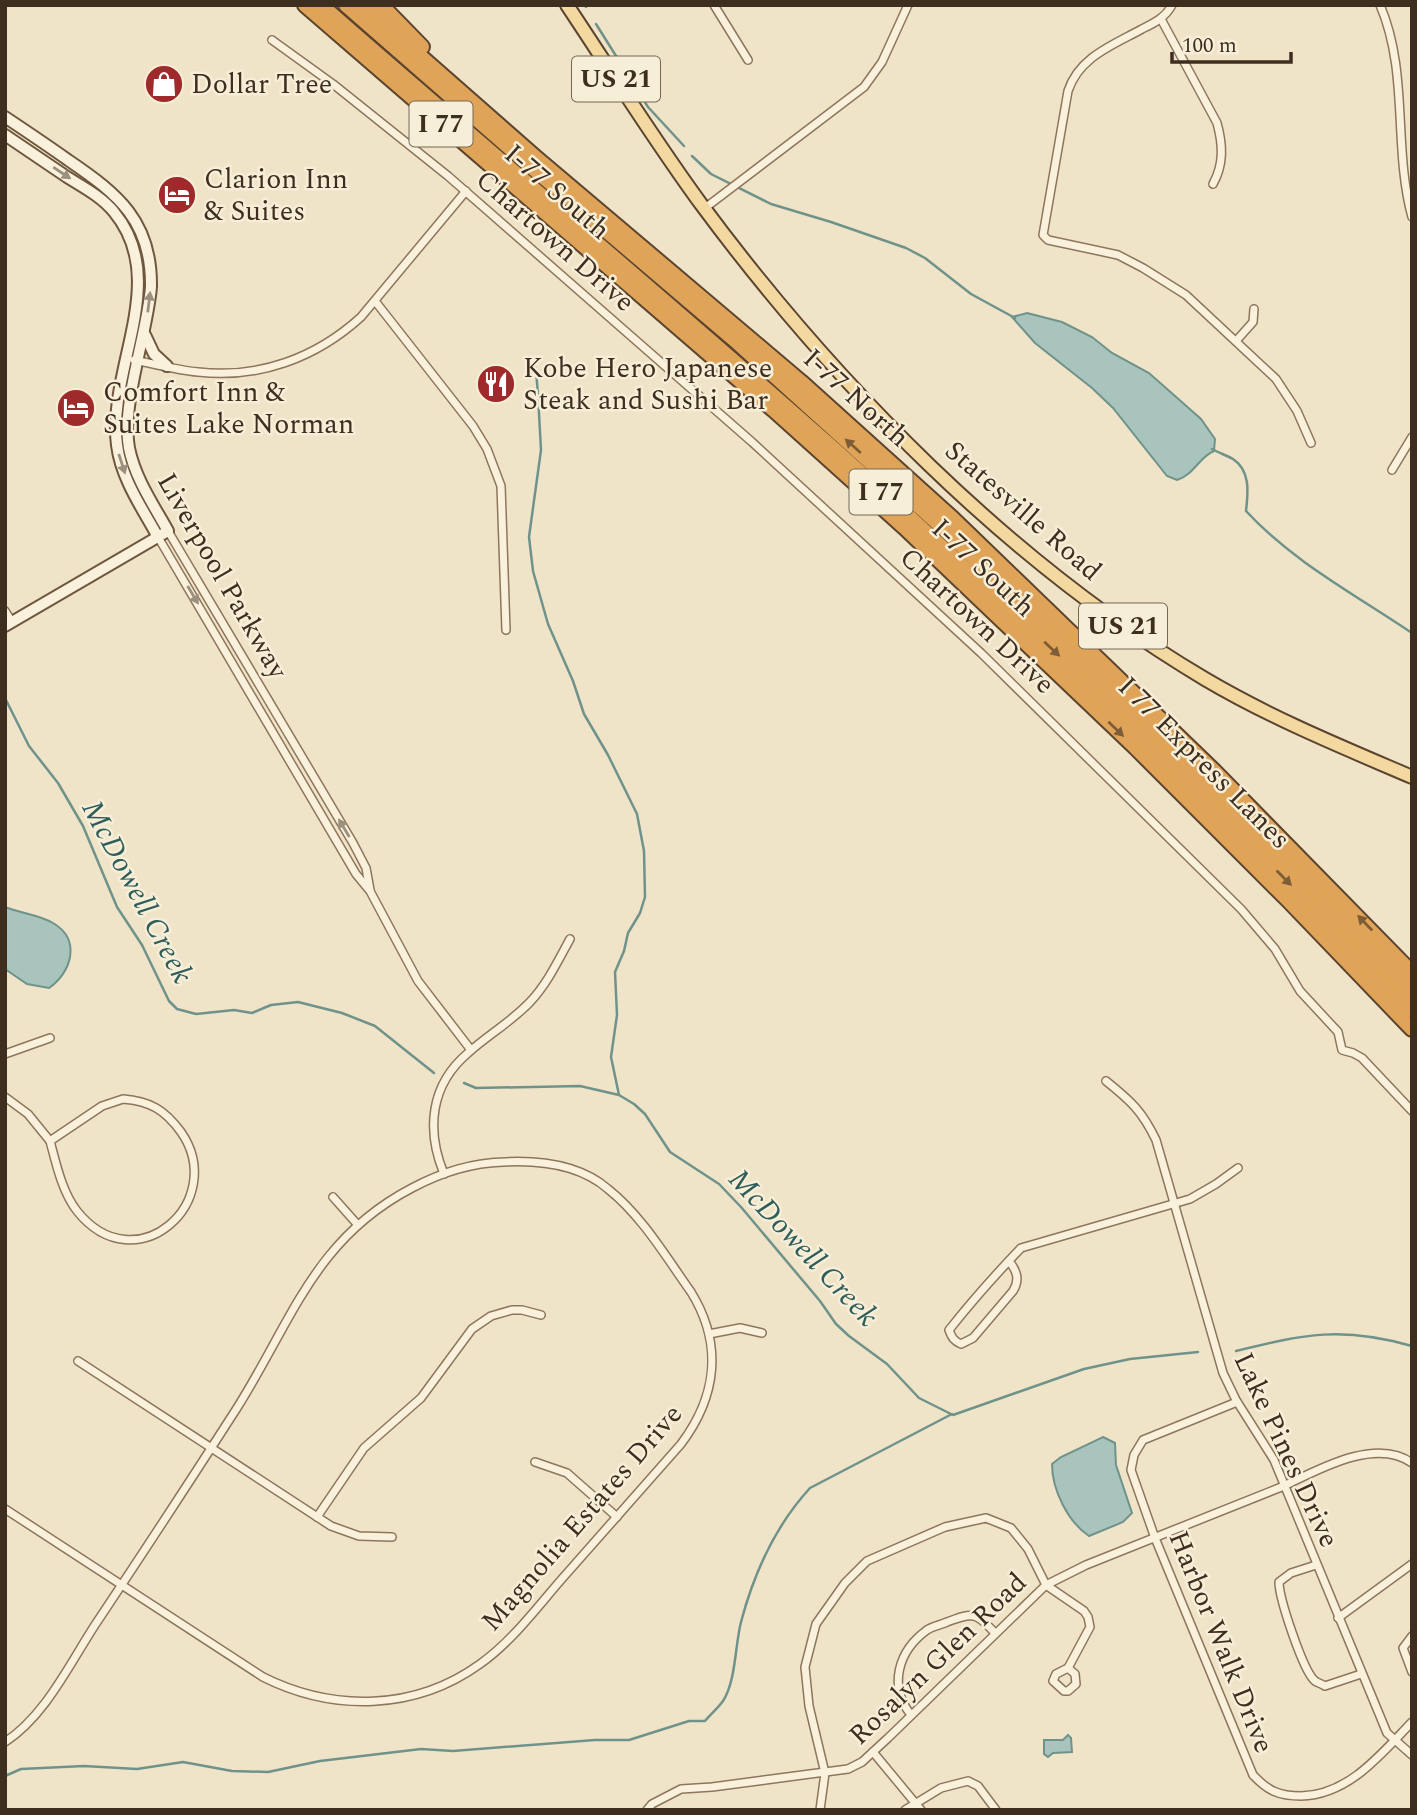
<svg xmlns="http://www.w3.org/2000/svg" width="1417" height="1815" viewBox="0 0 1417 1815" font-family="Spectral,serif">
	<style>
		.water { fill: #a9c4bc; stroke: #6f938a; stroke-width: 2 }
		.lines { fill: none; stroke-linecap: round; stroke-linejoin: round }
		.stream { stroke: #6f938a; stroke-width: 2.5 }
		.street-casing { stroke: #8d765c; stroke-width: 10 }
		.secondary-casing { stroke: #6f573f; stroke-width: 14 }
		.primary-casing { stroke: #5b4430; stroke-width: 16 }
		.highway-casing { stroke: #5b4430; stroke-width: 18 }
		.street { stroke: #faf1dc; stroke-width: 7 }
		.secondary { stroke: #faf1dc; stroke-width: 10 }
		.primary { stroke: #f3d9a0; stroke-width: 12 }
		.highway { stroke: #e0a458; stroke-width: 14 }
		.oneway { fill: #9c907e }
		.oneway2 { fill: #7e5d36 }
		.labels { text-anchor: middle; dominant-baseline: central; stroke-width: 5; stroke-linejoin: round; paint-order: stroke }
		.shield { fill: #f7eed8; stroke: #756857; stroke-width: 2 }
		.shield-label { font-size: 26px; font-weight: bold; fill: #3d2e20 }
		.poi-label { font-size: 28px; fill: #3d2e20; stroke: #f7eed8; text-anchor: start }
		.street-label { font-size: 28px; fill: #3d2e20; stroke: #f7eed8 }
		.water-label { font-size: 30px; font-style: italic; fill: #2f5d5a; stroke: #f7eed8 }
	</style>
	<rect width="100%" height="100%" fill="#f0e4c8"/>
	<!-- water -->
	<g class="water">
		<path d="M1027,313L1062,322L1092,337L1112,353L1149,373L1201,419L1215,439L1214,451C1200,456 1194,475 1177,480L1167,476L1113,408L1092,388L1035,343L1012,317Z"/>
		<path d="M5,907C20,913 40,915 53,923C82,940 71,973 49,988L27,984L5,969Z"/>
		<path d="M1103,1437L1115,1443L1116,1465L1132,1513L1123,1522L1089,1536C1068,1522 1052,1490 1052,1464L1061,1457Z"/>
		<polygon points="1068,1735 1071,1738 1072,1752 1053,1753 1048,1757 1044,1754 1044,1740 1063,1740"/>
	</g>
	<g class="lines">
		<!-- stream -->
		<g class="stream">
			<polyline points="585,5 586,7"/>
			<polyline points="596,24 648,107 684,146"/>
			<polyline points="692,156 711,174 771,204 831,222 906,248 925,258 971,294 1015,318"/>
			<polyline points="532,358 536,370 538,395 541,450 529,537 533,571 548,624 573,681 584,714 608,755 637,814 644,851 645,897 640,913 628,933 624,951 615,972 617,1015 611,1057 619,1095"/>
			<path d="M1212,449C1219,453 1226,455 1233,459C1251,471 1248,493 1246,511C1293,562 1356,595 1412,633"/>
			<polyline points="5,698 29,746 58,783 83,826 117,907 142,945 169,1001 177,1009 196,1014 234,1010 252,1013 271,1005 298,1002 342,1013 375,1026 434,1073"/>
			<polyline points="464,1083 476,1088 580,1086 619,1095 634,1104 645,1114 670,1152 719,1184 741,1207 820,1301 836,1324 849,1336 887,1364 919,1398 953,1415 1084,1369 1130,1359 1198,1352"/>
			<path d="M1236,1351C1305,1334 1342,1326 1412,1346"/>
			<path d="M5,1776L21,1769L84,1766L137,1769L183,1762L232,1771L268,1772L320,1761L421,1749L453,1751L595,1740H629L689,1721H705C711,1714 718,1708 723,1701C736,1681 735,1645 741,1622C754,1573 776,1525 810,1488L952,1414"/>
		</g>
		<!-- street casing -->
		<g class="street-casing">
			<g id="street">
				<polyline points="714,5 748,60"/>
				<path d="M1172,5C1165,18 1154,23 1142,29C1113,45 1079,57 1068,91L1043,235L1048,240L1118,255L1143,268L1186,295L1276,379L1297,411L1311,443"/>
				<path d="M1380,5C1409,72 1393,148 1412,217"/>
				<path d="M1161,19L1217,123C1223,145 1224,164 1213,184"/>
				<polyline points="272,40 333,84 448,176 752,442 981,653 1241,909 1275,949 1300,991 1338,1032 1342,1050 1353,1053 1362,1058 1412,1111"/>
				<polyline points="705,208 864,87 882,62 908,5"/>
				<polyline points="375,301 473,426 487,449 501,486 506,630"/>
				<polyline points="1236,341 1253,322 1254,309"/>
				<path d="M134,360C155,364 176,370 198,372C259,379 316,358 361,317L466,191"/>
				<polyline points="1392,470 1412,437"/>
				<polyline points="168,531 353,843 366,868 370,890"/>
				<polyline points="158,537 356,874 370,891 418,981 471,1050"/>
				<polyline points="5,611 12,622"/>
				<polyline points="5,1054 50,1038"/>
				<path d="M1106,1081C1131,1101 1142,1111 1156,1140L1223,1373L1236,1400L1274,1460L1387,1733L1412,1755"/>
				<polyline points="5,1097 28,1114 50,1141"/>
				<path d="M123,1099C150,1101 165,1110 181,1132C229,1201 136,1285 77,1211C62,1192 56,1163 50,1141L102,1106Z"/>
				<path d="M444,1174C426,1130 430,1085 468,1053C488,1035 511,1022 530,1002C547,984 558,961 570,939"/>
				<polyline points="333,1197 357,1224"/>
				<path d="M1009,1261C1017,1271 1020,1280 1013,1291L973,1338L961,1344C954,1341 952,1338 949,1330C972,1301 996,1274 1021,1248L1190,1199L1216,1184L1238,1168"/>
				<polyline points="709,1334 740,1328 762,1333"/>
				<polyline points="78,1361 331,1526 359,1536 392,1537"/>
				<path d="M1237,1402L1143,1440L1134,1455L1131,1470L1155,1538L1253,1775C1268,1791 1279,1796 1301,1796C1349,1795 1381,1754 1412,1722"/>
				<polyline points="535,1462 567,1473 617,1517"/>
				<path d="M5,1509L263,1677C333,1712 415,1711 480,1664C514,1640 540,1603 568,1572C606,1529 643,1487 681,1444C717,1396 723,1344 691,1292C666,1257 642,1216 608,1189C579,1164 540,1160 503,1162C471,1163 440,1173 412,1188C314,1239 292,1321 237,1408C190,1481 143,1553 95,1625C69,1665 45,1716 5,1742"/>
				<polyline points="317,1517 364,1448 421,1398 472,1329 491,1316 512,1310 522,1310 541,1315"/>
				<path d="M1316,1565L1291,1573L1279,1582C1279,1598 1303,1671 1315,1681C1318,1683 1322,1684 1325,1686L1361,1674"/>
				<polyline points="1338,1618 1412,1564"/>
				<polyline points="1412,1636 1403,1648 1412,1672"/>
				<path d="M911,1715C888,1686 898,1651 927,1630C933,1626 941,1625 947,1622C956,1619 965,1614 974,1616C982,1618 989,1627 995,1633"/>
				<polyline points="873,1752 921,1810"/>
				<path d="M647,1810L652,1804L681,1789L712,1787L848,1769L862,1762L888,1738L1046,1585L1086,1565L1284,1486C1319,1469 1376,1437 1412,1463"/>
				<polyline points="820,1810 825,1773 809,1706 805,1667 816,1624 845,1583 867,1561 945,1527 986,1518 1011,1528 1028,1549 1046,1585 1084,1611 1088,1617 1090,1627 1068,1668 1056,1674 1053,1681 1064,1691 1068,1691 1076,1684 1075,1674 1068,1668"/>
				<polyline points="905,1810 941,1788 968,1781 978,1786 996,1810"/>
			</g>
		</g>
		<!-- secondary casing -->
		<g class="secondary-casing">
			<g id="secondary">
				<path d="M5,117C26,131 47,145 68,160C118,194 152,221 151,287C147,335 121,404 129,448C135,478 153,504 168,531L5,626"/>
				<path d="M5,135C26,149 46,163 67,177C83,187 102,197 114,212C171,281 107,368 117,445C121,478 142,508 158,537"/>
				<polyline points="145,335 154,354 167,366"/>
			</g>
		</g>
		<!-- primary casing -->
		<g class="primary-casing">
			<path id="primary" d="M567,5C611,71 654,140 701,204C835,385 1011,564 1205,679C1271,718 1342,747 1412,777"/>
		</g>
		<!-- highway casing -->
		<g class="highway-casing">
			<g id="highway">
				<polyline points="305,5 775,411 904,527 1135,747 1289,901 1412,1029"/>
				<path d="M321,5C491,154 665,299 834,449C1035,628 1226,816 1412,1010"/>
				<polyline points="346,5 528,164 738,343 943,528 1205,780 1412,992"/>
				<polyline points="362,5 535,157 801,382 952,518 1214,771 1412,973"/>
				<polyline points="381,5 422,47"/>
			</g>
		</g>
		<!-- street -->
		<use href="#street" class="street"/>
		<!-- secondary -->
		<use href="#secondary" class="secondary"/>
		<!-- primary -->
		<use href="#primary" class="primary"/>
		<!-- highway -->
		<use href="#highway" class="highway"/>
	</g>
	<!-- one-way arrows -->
	<defs><path id="oneway-solid" d="M-6-.8H1V-3.2L6.5 0L1 3.2V.8H-6Z" transform="scale(1.75)"/></defs>
	<g class="oneway">
		<use href="#oneway-solid" transform="translate(62 173) rotate(34)"/>
		<use href="#oneway-solid" transform="translate(149 302) rotate(-83)"/>
		<use href="#oneway-solid" transform="translate(122 464) rotate(72)"/>
		<use href="#oneway-solid" transform="translate(193 595) rotate(59)"/>
		<use href="#oneway-solid" transform="translate(344 828) rotate(-121)"/>
	</g>
	<g class="oneway2">
		<use href="#oneway-solid" transform="translate(853 446) rotate(-138)"/>
		<use href="#oneway-solid" transform="translate(1052 649) rotate(43)"/>
		<use href="#oneway-solid" transform="translate(1116 729) rotate(44)"/>
		<use href="#oneway-solid" transform="translate(1284 878) rotate(45)"/>
		<use href="#oneway-solid" transform="translate(1365 923) rotate(-134)"/>
	</g>
	<!-- icons -->
	<defs>
		<g id="shop-disc" transform="scale(2.0125)"><circle r="9.5" fill="#9e2a2b" stroke="#f7eed8"/><path d="M-5-2.5h2.3a2.7 3.5 0 0 1 5.4 0H5L5.5 6h-11ZM-1.5-2.5h3a1.5 2.3 0 0 0-3 0Z" fill="#fff"/></g>
		<g id="hotel-disc" transform="scale(2.0125)"><circle r="9.5" fill="#9e2a2b" stroke="#f7eed8"/><path d="M-6-4.5h1.5V1H6V5H4.5V3h-9V5H-6ZM-4 0a1.8 1.8 0 1 1 3.6 0ZM.5 0V-2.5h3Q6-2.5 6 0Z" fill="#fff"/></g>
		<g id="restaurant-disc" transform="scale(2.0125)"><circle r="9.5" fill="#9e2a2b" stroke="#f7eed8"/><path d="M-5-6h1v4h1v-4h1v4h1v-4h1v5L-1.5 .5V6h-2V.5L-5-1ZM5-6V6H3V1.5H1.5Q1.5-4 5-6Z" fill="#fff"/></g>
	</defs>
	<g fill-rule="evenodd">
		<use href="#shop-disc" x="164" y="84"/>
		<use href="#hotel-disc" x="177" y="195"/>
		<use href="#restaurant-disc" x="496" y="384"/>
		<use href="#hotel-disc" x="76" y="408"/>
	</g>
	<g class="labels">
		<!-- shield labels -->
		<g class="shield">
			<rect x="572" y="56.5" width="88" height="45" rx="5"/>
			<rect x="409.5" y="101.5" width="63" height="45" rx="5"/>
			<rect x="849.5" y="469.5" width="63" height="45" rx="5"/>
			<rect x="1079" y="603.5" width="88" height="45" rx="5"/>
		</g>
		<g class="shield-label">
			<text x="616" y="79">US 21</text>
			<text x="441" y="124">I 77</text>
			<text x="881" y="492">I 77</text>
			<text x="1123" y="626">US 21</text>
		</g>
		<!-- poi labels -->
		<g class="poi-label">
			<text x="191" y="84">Dollar Tree</text>
			<text x="204" y="179">Clarion Inn<tspan x="204" dy="32">&amp; Suites</tspan></text>
			<text x="523" y="368">Kobe Hero Japanese<tspan x="523" dy="32">Steak and Sushi Bar</tspan></text>
			<text x="103" y="392">Comfort Inn &amp;<tspan x="103" dy="32">Suites Lake Norman</tspan></text>
		</g>
		<!-- street labels -->
		<g class="street-label">
			<text transform="translate(557 192) rotate(41)">I-77 South</text>
			<text transform="translate(555 241) rotate(41)">Chartown Drive</text>
			<text transform="translate(856 398) rotate(42)">I-77 North</text>
			<text transform="translate(1023 511) rotate(41)">Statesville Road</text>
			<text transform="translate(983 568) rotate(43)">I-77 South</text>
			<text transform="translate(222 576) rotate(60)">Liverpool Parkway</text>
			<text transform="translate(977 621) rotate(43)">Chartown Drive</text>
			<text transform="translate(1204 763) rotate(45)">I 77 Express Lanes</text>
			<text transform="translate(1286 1450) rotate(65)">Lake Pines Drive</text>
			<text transform="translate(582 1518) rotate(-49)">Magnolia Estates Drive</text>
			<text transform="translate(1221 1642) rotate(68)">Harbor Walk Drive</text>
			<text transform="translate(938 1659) rotate(-44)">Rosalyn Glen Road</text>
		</g>
		<!-- water labels -->
		<g class="water-label">
			<text transform="translate(137 892) rotate(62)">McDowell Creek</text>
			<text transform="translate(803 1248) rotate(47)">McDowell Creek</text>
		</g>
	</g>
	<!-- border -->
	<rect width="1417" height="1815" fill="none" stroke="#3d2e20" stroke-width="14"/>
	<!-- scale -->
	<path d="M1172 52v10h119v-10" fill="none" stroke="#3d2e20" stroke-width="3.5"/>
	<text x="1182" y="52" font-size="21" fill="#3d2e20" stroke="#f7eed8" stroke-width="5" paint-order="stroke">100 m</text>
</svg>
